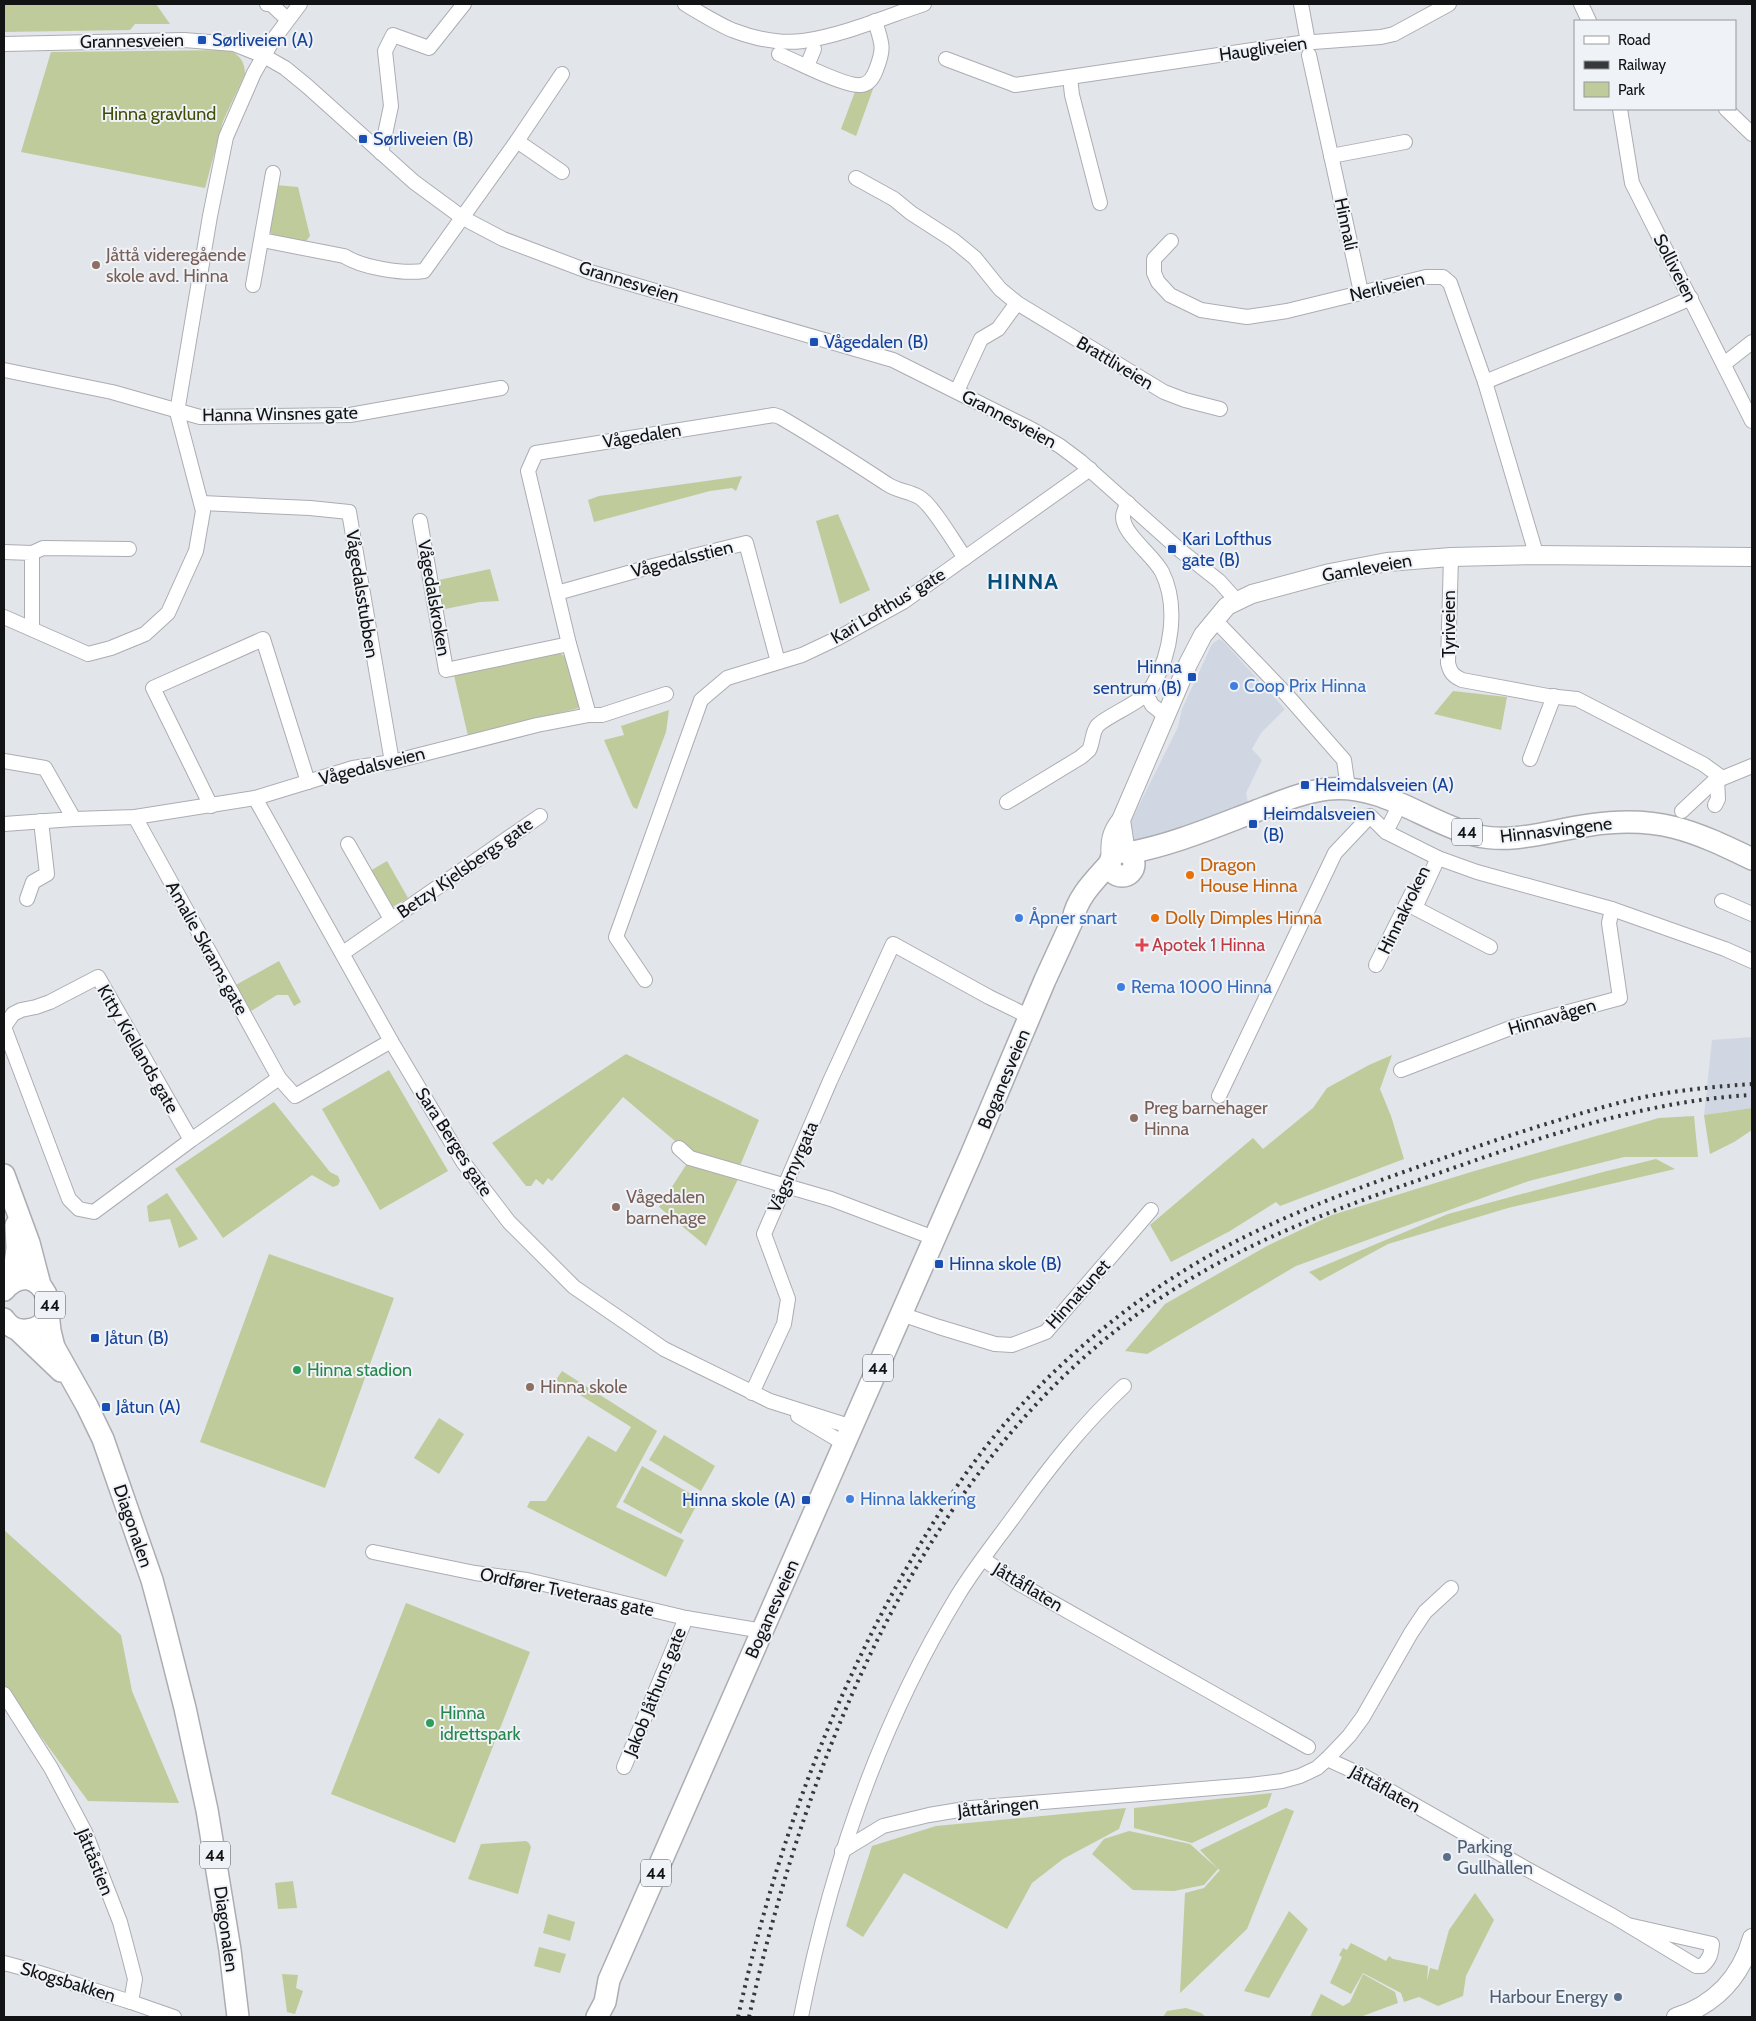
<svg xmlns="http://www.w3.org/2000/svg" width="1756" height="2021" viewBox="0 0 1756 2021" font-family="Cabin,sans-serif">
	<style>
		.built { fill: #d1d7e2 }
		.green { fill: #bfcb9a }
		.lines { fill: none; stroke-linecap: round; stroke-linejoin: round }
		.minor-casing { stroke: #abadb2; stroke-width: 16 }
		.tertiary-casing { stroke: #abadb2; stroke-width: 20 }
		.primary-casing { stroke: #abadb2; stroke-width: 24 }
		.minor { stroke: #fff; stroke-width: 14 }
		.tertiary { stroke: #fff; stroke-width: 18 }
		.primary { stroke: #fff; stroke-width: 21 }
		.rail { stroke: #37383a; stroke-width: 4; stroke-dasharray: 2.5 5; stroke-linecap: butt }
		.transit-dot { fill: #1a4fb4; stroke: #eff2f7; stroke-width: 2 }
		.education-dot { fill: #8d6e63; stroke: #eff2f7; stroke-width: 2 }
		.shop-dot { fill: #3f7fe0; stroke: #eff2f7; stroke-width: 2 }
		.food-dot { fill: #e8710a; stroke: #eff2f7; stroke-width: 2 }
		.health-dot { fill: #e0444e; stroke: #eff2f7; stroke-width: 2 }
		.leisure-dot { fill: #2e9e5b; stroke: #eff2f7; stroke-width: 2 }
		.service-dot { fill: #5c6f8a; stroke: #eff2f7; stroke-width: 2 }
		.labels { text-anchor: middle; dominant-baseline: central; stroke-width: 4; stroke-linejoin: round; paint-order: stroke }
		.shield { fill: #eff2f7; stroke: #545658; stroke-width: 1 }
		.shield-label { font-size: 16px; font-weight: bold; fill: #121314 }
		.transit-label { font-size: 18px; fill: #164399; stroke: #eff2f7; text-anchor: start }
		.street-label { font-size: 18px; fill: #121314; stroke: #eff2f7 }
		.park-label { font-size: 18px; fill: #414c07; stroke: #eff2f7 }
		.education-label { font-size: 18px; fill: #785e54; stroke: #eff2f7; text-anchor: start }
		.shop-label { font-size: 18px; fill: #366cbe; stroke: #eff2f7; text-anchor: start }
		.food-label { font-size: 18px; fill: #c56008; stroke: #eff2f7; text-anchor: start }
		.health-label { font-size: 18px; fill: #be3a42; stroke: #eff2f7; text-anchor: start }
		.leisure-label { font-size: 18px; fill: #27864d; stroke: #eff2f7; text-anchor: start }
		.service-label { font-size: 18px; fill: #4e5e75; stroke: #eff2f7; text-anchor: start }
		.district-label { font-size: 22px; font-weight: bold; letter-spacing: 1px; fill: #054e7c; stroke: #eff2f7 }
	</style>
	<rect width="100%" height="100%" fill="#e2e5ea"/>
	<!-- built -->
	<g class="built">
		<polygon points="1219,639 1223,641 1285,709 1261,733 1252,749 1262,760 1246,793 1248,803 1139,844 1133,840 1129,829 1132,819 1178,727 1182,709 1212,644"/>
		<polygon points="1752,1037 1752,1108 1704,1115 1712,1040"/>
	</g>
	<!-- green -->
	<g class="green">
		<polygon points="4,4 156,4 170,24 135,24 130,30 4,32"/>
		<path d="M229,50C240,55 245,62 245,74L223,121L205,188L21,152L51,52Z"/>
		<polygon points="877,78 856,136 841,129 856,89"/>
		<polygon points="276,185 298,187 310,236 306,241 301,243 272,235 269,229"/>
		<polygon points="742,476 736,491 732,488 710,491 594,522 588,500 599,496"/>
		<polygon points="838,514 870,590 840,604 816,521"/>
		<polygon points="490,569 499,601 480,602 440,610 434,581"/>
		<polygon points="554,651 567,657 580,702 579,708 468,736 453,671"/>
		<polygon points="1453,691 1507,697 1501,730 1434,714"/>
		<polygon points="669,710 666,732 637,809 633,807 604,740 624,735 621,726"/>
		<polygon points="387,861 408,898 391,908 370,871"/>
		<polygon points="279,961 301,1002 294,1006 288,995 277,995 251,1011 246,1002 243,1003 234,986"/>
		<polygon points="626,1054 759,1120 739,1168 688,1152 623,1097 552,1181 548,1178 543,1185 536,1179 531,1186 526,1186 492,1143"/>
		<polygon points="1392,1055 1380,1089 1391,1116 1404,1159 1280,1206 1276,1202 1230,1231 1171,1262 1150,1225 1253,1138 1263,1149 1313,1108 1327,1088 1369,1065"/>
		<polygon points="389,1070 448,1171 380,1210 322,1109"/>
		<polygon points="274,1102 330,1172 338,1176 340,1181 338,1185 333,1187 312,1175 223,1238 175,1169"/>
		<polygon points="1752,1108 1752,1130 1734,1142 1710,1154 1704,1115"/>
		<polygon points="1694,1116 1698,1157 1624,1157 1529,1181 1296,1266 1147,1354 1125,1351 1165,1304 1267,1246 1332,1215 1471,1172 1659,1118"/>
		<polygon points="1656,1159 1675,1169 1508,1208 1388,1244 1320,1281 1309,1272 1448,1214 1603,1172"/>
		<polygon points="688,1162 739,1177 706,1246 659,1207"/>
		<polygon points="167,1193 198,1239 179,1248 170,1219 149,1222 147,1206"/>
		<polygon points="269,1254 394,1298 325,1488 200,1442"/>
		<polygon points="562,1371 657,1431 616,1507 684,1540 666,1577 527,1507 530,1501 546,1501 588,1436 616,1452 631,1427 556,1380"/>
		<polygon points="439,1418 464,1434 439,1474 414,1458"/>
		<polygon points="664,1435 715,1466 701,1491 649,1460"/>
		<polygon points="642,1466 700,1499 681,1534 623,1502"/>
		<polygon points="4,1530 121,1635 132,1691 179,1803 88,1801 4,1686"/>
		<polygon points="406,1603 530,1652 455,1843 331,1794"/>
		<polygon points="1272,1793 1267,1807 1192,1843 1134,1828 1134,1808"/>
		<polygon points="1126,1808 1119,1829 1063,1859 1032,1883 1007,1929 904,1873 863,1937 846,1926 872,1846 936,1826"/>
		<polygon points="1286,1808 1294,1811 1247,1929 1180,1993 1185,1893 1204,1888 1220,1870 1218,1869 1204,1885 1174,1891 1133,1890 1092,1854 1104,1839 1129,1831 1190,1844 1218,1869 1200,1850"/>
		<polygon points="526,1841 529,1843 531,1847 518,1894 468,1879 481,1844"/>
		<polygon points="293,1881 297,1908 278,1909 275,1883"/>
		<polygon points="1475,1893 1494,1920 1466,1976 1463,1996 1438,2006 1419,1997 1404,2002 1401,1993 1363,1973 1351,1994 1330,1983 1342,1957 1339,1955 1343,1948 1347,1950 1351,1943 1386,1961 1389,1956 1393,1959 1428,1966 1427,1981 1430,1968 1438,1970 1449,1930"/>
		<polygon points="1289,1911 1308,1929 1269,1998 1244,1991"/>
		<polygon points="548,1914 575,1922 570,1941 543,1933"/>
		<polygon points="539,1947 566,1954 560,1973 534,1966"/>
		<polygon points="282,1974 298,1975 296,1988 303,1991 295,2014 287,2012"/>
		<polygon points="1363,1974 1395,1992 1398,2003 1360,2017 1310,2017 1321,1994 1343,2006 1350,2002"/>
		<polygon points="1186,2008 1201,2013 1206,2017 1163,2017 1167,2011"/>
	</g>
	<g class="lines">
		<!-- minor casing -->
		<g class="minor-casing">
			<g id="minor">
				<polyline points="267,4 272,5 287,19"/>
				<path d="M685,4C700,13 716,23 732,30C753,38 780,44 803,41C844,35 885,17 924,4"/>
				<polyline points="1301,4 1308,42"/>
				<polyline points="1581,4 1589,21"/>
				<polyline points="4,44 184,40 234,44 264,56 285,68 307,86 414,182 463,218 503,239 590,272 893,360 1031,429 1060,446 1080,461 1181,551 1219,581 1237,601"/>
				<path d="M779,54C795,61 846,87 860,85C869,85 873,78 876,70C885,47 882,44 875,21"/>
				<polyline points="1309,55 1361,292"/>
				<polyline points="946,59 1010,83 1015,85 1029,83 1300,43 1381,37 1394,34 1449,4"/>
				<polyline points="807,66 814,49"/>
				<polyline points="1070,77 1072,95 1100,203"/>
				<polyline points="1620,109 1632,183 1752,421"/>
				<polyline points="1726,109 1752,134"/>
				<polyline points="517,141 562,74"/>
				<polyline points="381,153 391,106 385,51 393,35 429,48 464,4"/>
				<polyline points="1331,156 1405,142"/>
				<polyline points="856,178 894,199 911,213 953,240 975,258 1000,289 1017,303 1164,392 1185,400 1220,409"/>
				<path d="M262,240L344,256C363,268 403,274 424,271L517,141L562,172"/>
				<polyline points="1171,241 1154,259 1154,273 1158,282 1170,295 1201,310 1247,317 1287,311 1426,277 1443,277 1450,283 1485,382 1534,547 1532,555"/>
				<polyline points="253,285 273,173"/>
				<polyline points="1724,364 1752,342"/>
				<polyline points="4,370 112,392 200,417 350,415 501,388"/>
				<path d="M1485,382C1554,353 1623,329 1691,298"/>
				<polyline points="957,391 981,339 998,329 1017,303"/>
				<polyline points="202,503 310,508 349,512 392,762"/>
				<polyline points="420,521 446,670 569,644"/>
				<polyline points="4,552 32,553 32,629"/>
				<polyline points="32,553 43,548 129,549"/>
				<path d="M1451,557L1448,663C1450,672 1453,676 1462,680L1548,696L1577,699L1703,764L1721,777"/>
				<polyline points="557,593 653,566 746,543 778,662"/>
				<polyline points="4,617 88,654 111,648 145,634 168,613 196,551 203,511 177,412 210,216 226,137 254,73 273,40 300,4"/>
				<polyline points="1214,619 1286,694 1344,760 1348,788"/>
				<polyline points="1146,694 1152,705 1167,717"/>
				<path d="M589,715L569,644L528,471L536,453L774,415L780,417C816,438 852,461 887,484C897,491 909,491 919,497C932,504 955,544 965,558"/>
				<polyline points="1530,759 1554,696"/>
				<polyline points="4,761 45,768 74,819"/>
				<polyline points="255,798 391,1041 463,1162 509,1222 574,1287 664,1349 770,1401 852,1427"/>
				<path d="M1007,802L1081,757C1083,755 1087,752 1089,750C1093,743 1092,731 1098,725C1113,712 1143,703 1153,685C1171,654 1179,606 1162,572C1154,556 1123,534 1123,517C1123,512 1126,507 1128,503"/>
				<polyline points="1400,804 1386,832 1438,858 1477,872 1612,909 1725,949 1752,961"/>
				<polyline points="1715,805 1718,799 1717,779"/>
				<polyline points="211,806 153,688 263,639 308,782"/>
				<polyline points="1682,811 1713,782 1752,766"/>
				<polyline points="135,817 279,1078"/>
				<polyline points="4,824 74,819 135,817 255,798 353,768 392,762 537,725 589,715 602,715 666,694"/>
				<polyline points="348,844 391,919"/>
				<polyline points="1438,858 1415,908 1490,947"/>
				<polyline points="27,899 33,882 47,874 41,821"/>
				<polyline points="1722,901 1752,914"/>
				<polyline points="343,953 540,816"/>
				<polyline points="1376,965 1413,891"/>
				<polyline points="645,980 616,937 701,700 727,678 802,655 838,638 903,602 1090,469"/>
				<polyline points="1401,1070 1513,1027 1620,998 1609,923 1612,909"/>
				<polyline points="1219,1096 1335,853 1370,816 1386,832"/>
				<polyline points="191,1140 98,977 50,1002 36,1007 21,1010 13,1014 4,1027 69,1199 79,1209 94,1212 191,1140 279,1078 295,1096 391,1041"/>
				<polyline points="679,1148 690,1158 831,1199 934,1238"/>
				<polyline points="901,1314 939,1327 995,1344 1012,1345 1046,1332 1151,1210"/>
				<polyline points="752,1393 784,1324 788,1299 764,1234 830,1081 893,944 989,997 1030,1017"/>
				<polyline points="798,1416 845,1444"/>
				<polyline points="373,1552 475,1573 527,1580 686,1618 763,1631"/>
				<polyline points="983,1559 1018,1583 1308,1747"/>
				<polyline points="4,1694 51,1768 85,1832 120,1922 128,1952 135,1979 131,2002 174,2017"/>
				<path d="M1327,1759L1362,1775L1525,1868L1613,1916L1696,1966H1702C1710,1959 1711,1954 1712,1944L1628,1925"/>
				<polyline points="624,1767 686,1618"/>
				<polyline points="842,1851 883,1826 929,1815 971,1808 1250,1785 1282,1781 1300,1776 1317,1768 1327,1759 1349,1736 1363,1717 1411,1633 1425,1612 1451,1588"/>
				<path d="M4,1963C47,1974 89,1989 131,2002"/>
				<path d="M801,2017C830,1869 879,1725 958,1595C975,1567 996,1541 1015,1515C1048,1469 1082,1425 1124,1386"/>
			</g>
		</g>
		<!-- tertiary casing -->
		<g class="tertiary-casing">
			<g id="tertiary">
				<polyline points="1121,820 1126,853"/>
				<path d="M1111,859C1109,843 1111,832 1121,820L1188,664L1203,635L1227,606L1252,594L1330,573L1387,562L1451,557L1532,555L1752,557"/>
				<path d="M1676,2017C1715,2005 1741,1977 1752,1938"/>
			</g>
		</g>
		<!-- primary casing -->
		<g class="primary-casing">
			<g id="primary">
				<circle cx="1122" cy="864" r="12"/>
				<path d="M1128,853C1172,845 1214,827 1256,811C1280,802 1303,792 1328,789C1382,783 1425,822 1474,835C1513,845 1551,830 1590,825C1658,815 1692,830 1752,859"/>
				<polyline points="4,1175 29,1243 40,1285"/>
				<polyline points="13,1282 17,1248 16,1225"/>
				<path d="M4,1290C38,1251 73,1325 27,1330C18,1331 9,1327 4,1319"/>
				<polyline points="48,1313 50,1331 54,1347 87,1406 103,1439 152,1580 163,1621 185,1708 207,1810 230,1950 238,2017"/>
				<polyline points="18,1330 61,1371"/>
				<path d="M597,2017L605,2002L609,1980L631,1930L971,1155L1045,980L1073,919C1077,897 1095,880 1110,863"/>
			</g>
		</g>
		<!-- minor -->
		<use href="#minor" class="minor"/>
		<!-- tertiary -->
		<use href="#tertiary" class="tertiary"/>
		<!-- primary -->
		<use href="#primary" class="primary"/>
		<!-- rail -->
		<g class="rail">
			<path d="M738,2017C773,1858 828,1704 910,1562C943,1504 981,1447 1028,1398C1066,1358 1108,1322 1153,1291C1238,1231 1335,1196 1432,1162C1496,1140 1560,1118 1626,1101C1667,1091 1710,1087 1752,1084"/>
			<path d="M749,2017C808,1753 926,1455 1159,1299C1246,1240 1339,1208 1436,1174C1539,1138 1642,1101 1752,1095"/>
		</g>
	</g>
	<!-- markers -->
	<g class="transit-dot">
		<rect x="197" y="35" width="10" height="10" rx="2.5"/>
		<rect x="358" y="134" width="10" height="10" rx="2.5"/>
		<rect x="809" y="337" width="10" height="10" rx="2.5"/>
		<rect x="1167" y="544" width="10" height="10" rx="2.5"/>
		<rect x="1187" y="672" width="10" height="10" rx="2.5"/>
		<rect x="1300" y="780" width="10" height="10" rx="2.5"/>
		<rect x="1248" y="819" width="10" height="10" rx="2.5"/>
		<rect x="934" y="1259" width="10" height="10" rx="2.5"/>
		<rect x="90" y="1333" width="10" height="10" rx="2.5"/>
		<rect x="101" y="1402" width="10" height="10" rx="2.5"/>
		<rect x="801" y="1495" width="10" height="10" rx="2.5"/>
	</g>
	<g class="education-dot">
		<circle cx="96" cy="265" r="5"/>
		<circle cx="1134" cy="1118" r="5"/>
		<circle cx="616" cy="1207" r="5"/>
		<circle cx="530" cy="1387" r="5"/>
	</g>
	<g class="shop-dot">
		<circle cx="1234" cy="686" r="5"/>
		<circle cx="1019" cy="918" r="5"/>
		<circle cx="1121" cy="987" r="5"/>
		<circle cx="850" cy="1499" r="5"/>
	</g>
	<g class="food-dot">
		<circle cx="1190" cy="875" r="5"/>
		<circle cx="1155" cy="918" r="5"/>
	</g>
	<path class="health-dot" d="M1139.5 937.5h5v5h5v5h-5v5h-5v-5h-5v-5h5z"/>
	<g class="leisure-dot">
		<circle cx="297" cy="1370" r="5"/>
		<circle cx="430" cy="1723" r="5"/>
	</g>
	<g class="service-dot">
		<circle cx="1447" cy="1857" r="5"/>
		<circle cx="1618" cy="1997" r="5"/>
	</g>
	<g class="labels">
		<!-- shield labels -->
		<g class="shield">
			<rect x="1452" y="818.5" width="30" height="27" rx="4"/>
			<rect x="35" y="1291.5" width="30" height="27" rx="4"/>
			<rect x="863" y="1354.5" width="30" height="27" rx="4"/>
			<rect x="200" y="1841.5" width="30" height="27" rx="4"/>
			<rect x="641" y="1859.5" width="30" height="27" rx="4"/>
		</g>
		<g class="shield-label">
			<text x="1467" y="832">44</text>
			<text x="50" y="1305">44</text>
			<text x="878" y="1368">44</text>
			<text x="215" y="1855">44</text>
			<text x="656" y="1873">44</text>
		</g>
		<!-- transit labels -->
		<g class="transit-label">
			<text x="212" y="40">Sørliveien (A)</text>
			<text x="373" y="139">Sørliveien (B)</text>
			<text x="824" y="342">Vågedalen (B)</text>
			<text x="1182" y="539">Kari Lofthus<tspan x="1182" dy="21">gate (B)</tspan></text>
			<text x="1182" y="667" text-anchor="end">Hinna<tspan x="1182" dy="21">sentrum (B)</tspan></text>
			<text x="1315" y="785">Heimdalsveien (A)</text>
			<text x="1263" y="814">Heimdalsveien<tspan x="1263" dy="21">(B)</tspan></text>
			<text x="949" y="1264">Hinna skole (B)</text>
			<text x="105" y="1338">Jåtun (B)</text>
			<text x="116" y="1407">Jåtun (A)</text>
			<text x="796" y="1500" text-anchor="end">Hinna skole (A)</text>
		</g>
		<!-- street labels -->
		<g class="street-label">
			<text transform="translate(132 41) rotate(-1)">Grannesveien</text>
			<text transform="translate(1263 49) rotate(-8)">Haugliveien</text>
			<text transform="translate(1346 224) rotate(78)">Hinnali</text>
			<text transform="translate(1675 268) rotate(63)">Solliveien</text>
			<text transform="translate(629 282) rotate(17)">Grannesveien</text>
			<text transform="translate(1387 287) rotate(-13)">Nerliveien</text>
			<text transform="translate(1115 363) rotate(31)">Brattliveien</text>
			<text transform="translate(280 414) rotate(-1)">Hanna Winsnes gate</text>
			<text transform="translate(1009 419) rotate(28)">Grannesveien</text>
			<text transform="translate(642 436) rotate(-9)">Vågedalen</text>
			<text transform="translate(682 559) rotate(-14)">Vågedalsstien</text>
			<text transform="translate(1367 568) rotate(-10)">Gamleveien</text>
			<text transform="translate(362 594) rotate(81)">Vågedalsstubben</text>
			<text transform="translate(434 598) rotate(80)">Vågedalskroken</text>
			<text transform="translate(888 606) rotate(-31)">Kari Lofthus' gate</text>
			<text transform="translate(1449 624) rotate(-90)">Tyriveien</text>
			<text transform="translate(372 766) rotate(-14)">Vågedalsveien</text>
			<text transform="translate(1556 830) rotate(-7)">Hinnasvingene</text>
			<text transform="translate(465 868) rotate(-35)">Betzy Kjelsbergs gate</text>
			<text transform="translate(1404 910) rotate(-64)">Hinnakroken</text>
			<text transform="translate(207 948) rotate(61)">Amalie Skrams gate</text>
			<text transform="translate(1552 1017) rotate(-16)">Hinnavågen</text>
			<text transform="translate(138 1049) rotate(60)">Kitty Kiellands gate</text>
			<text transform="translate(1004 1079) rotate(-67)">Boganesveien</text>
			<text transform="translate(454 1142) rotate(57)">Sara Berges gate</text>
			<text transform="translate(793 1167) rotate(-66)">Vågsmyrgata</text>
			<text transform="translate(1078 1294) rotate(-48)">Hinnatunet</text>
			<text transform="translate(133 1526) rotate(71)">Diagonalen</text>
			<text transform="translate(1028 1587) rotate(31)">Jåttåflaten</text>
			<text transform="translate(567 1592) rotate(12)">Ordfører Tveteraas gate</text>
			<text transform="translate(772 1609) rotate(-66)">Boganesveien</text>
			<text transform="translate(655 1692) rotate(-68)">Jakob Jåthuns gate</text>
			<text transform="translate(1385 1789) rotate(29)">Jåttåflaten</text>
			<text transform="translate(998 1807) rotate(-6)">Jåttåringen</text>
			<text transform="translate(95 1862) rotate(68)">Jåttåstien</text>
			<text transform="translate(226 1929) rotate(82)">Diagonalen</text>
			<text transform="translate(68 1982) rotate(17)">Skogsbakken</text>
		</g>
		<!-- park labels -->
		<g class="park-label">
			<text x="159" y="114">Hinna gravlund</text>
		</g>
		<!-- education labels -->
		<g class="education-label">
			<text x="106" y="255">Jåttå videregående<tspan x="106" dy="21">skole avd. Hinna</tspan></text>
			<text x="1144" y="1108">Preg barnehager<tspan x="1144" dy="21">Hinna</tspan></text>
			<text x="626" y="1197">Vågedalen<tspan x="626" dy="21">barnehage</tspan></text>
			<text x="540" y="1387">Hinna skole</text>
		</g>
		<!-- shop labels -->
		<g class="shop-label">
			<text x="1244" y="686">Coop Prix Hinna</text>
			<text x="1029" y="918">Åpner snart</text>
			<text x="1131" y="987">Rema 1000 Hinna</text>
			<text x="860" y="1499">Hinna lakkering</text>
		</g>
		<!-- food labels -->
		<g class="food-label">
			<text x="1200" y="865">Dragon<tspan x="1200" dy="21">House Hinna</tspan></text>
			<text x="1165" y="918">Dolly Dimples Hinna</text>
		</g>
		<!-- health labels -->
		<g class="health-label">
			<text x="1152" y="945">Apotek 1 Hinna</text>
		</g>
		<!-- leisure labels -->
		<g class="leisure-label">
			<text x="307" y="1370">Hinna stadion</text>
			<text x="440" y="1713">Hinna<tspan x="440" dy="21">idrettspark</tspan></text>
		</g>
		<!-- service labels -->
		<g class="service-label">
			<text x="1457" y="1847">Parking<tspan x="1457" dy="21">Gullhallen</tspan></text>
			<text x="1608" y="1997" text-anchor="end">Harbour Energy</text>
		</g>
		<!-- district labels -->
		<g class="district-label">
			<text x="1023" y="581">HINNA</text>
		</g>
	</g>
	<!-- border -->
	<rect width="1756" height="2021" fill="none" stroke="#121314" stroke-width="10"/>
	<!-- legend -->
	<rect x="1574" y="20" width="162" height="90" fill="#eff2f7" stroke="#97999c"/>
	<rect x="1584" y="36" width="25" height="8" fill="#ffffff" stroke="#97999c"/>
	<text x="1618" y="45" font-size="15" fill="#121314">Road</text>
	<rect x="1584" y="61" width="25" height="8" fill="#37383a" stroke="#97999c"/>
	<text x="1618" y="70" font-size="15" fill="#121314">Railway</text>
	<rect x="1584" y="82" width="25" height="15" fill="#bfcb9a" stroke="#97999c"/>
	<text x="1618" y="95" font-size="15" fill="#121314">Park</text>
</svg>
